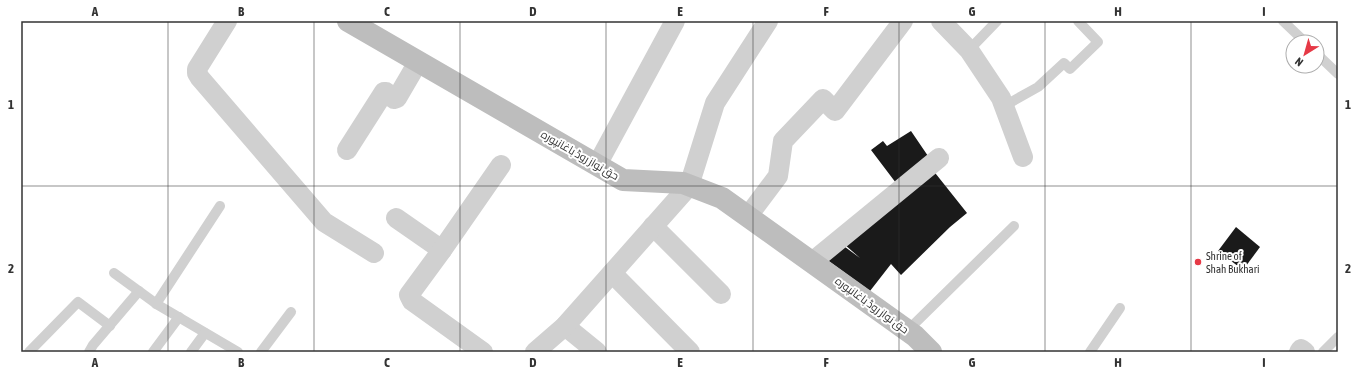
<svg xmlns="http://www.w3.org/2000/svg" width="1359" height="373" viewBox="0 0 1359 373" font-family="'Asap Condensed',Cairo,sans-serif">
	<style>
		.building { fill: #1a1a1a }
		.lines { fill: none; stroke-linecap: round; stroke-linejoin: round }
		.lane { stroke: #d0d0d0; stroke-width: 10 }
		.street { stroke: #d0d0d0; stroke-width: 20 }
		.secondary { stroke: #bdbdbd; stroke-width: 22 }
		.grid { fill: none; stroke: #333; stroke-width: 1; stroke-opacity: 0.55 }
		.poi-dot { fill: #e63946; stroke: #fff; stroke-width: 1.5 }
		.labels { text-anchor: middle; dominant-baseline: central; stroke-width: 4; stroke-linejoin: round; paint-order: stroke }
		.street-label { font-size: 11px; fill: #333; stroke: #fff }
		.poi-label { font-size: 11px; fill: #333; stroke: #fff; text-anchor: start }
		.neatline { fill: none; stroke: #333; stroke-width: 1.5 }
		.grid-label { font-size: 13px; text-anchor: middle; font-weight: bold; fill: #333 }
	</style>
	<rect width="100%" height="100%" fill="#fff"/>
	<!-- building -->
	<g class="building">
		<polygon points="911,131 928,156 896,183 871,150 883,141 887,146"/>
		<polygon points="932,169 967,213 950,227 901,275 891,264 870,291 823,257 841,244 860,258 844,244"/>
		<polygon points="1236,227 1260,247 1243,270 1218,251"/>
	</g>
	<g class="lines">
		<!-- lane -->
		<g class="lane">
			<polyline points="1283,21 1305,42"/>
			<polyline points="969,50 997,21"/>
			<polyline points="1317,54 1338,74"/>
			<polyline points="1004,106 1038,87 1064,63 1070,69 1098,42 1078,21"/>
			<polyline points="114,273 158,305 238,352"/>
			<polyline points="156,304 220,206"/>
			<polyline points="907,331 1014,226"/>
			<polyline points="29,352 78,302 110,326"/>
			<polyline points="89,352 93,345 139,291"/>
			<polyline points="153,352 179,317"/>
			<polyline points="191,352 205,333"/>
			<polyline points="261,352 291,312"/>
			<polyline points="1090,352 1120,308"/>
			<polyline points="1323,352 1338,337"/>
		</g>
		<!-- street -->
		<g class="street">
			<polyline points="227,21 197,69 197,73 200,78 324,222 374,253"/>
			<polyline points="941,21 969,50 1001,98 1023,157"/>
			<polyline points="347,150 384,92 386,92 394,99 397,98 418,62"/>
			<polyline points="597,165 675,21"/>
			<polyline points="748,216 778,176 783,141 823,99 835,111 903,21"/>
			<polyline points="396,218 442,250"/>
			<polyline points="653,226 721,294"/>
			<polyline points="812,262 939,158"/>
			<polyline points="612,273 690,352"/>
			<polyline points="565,326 597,352"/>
			<polyline points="483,352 412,301 409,295 442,250 501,165"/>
			<polyline points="535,352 565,326 689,186 715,103 768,21"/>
			<polyline points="1299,352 1301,349 1305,352"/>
		</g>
		<!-- secondary -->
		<polyline class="secondary" points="348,21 623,180 683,183 722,198 915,336 931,352"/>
	</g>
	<!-- grid -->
	<path class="grid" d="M168,21V352M314,21V352M460,21V352M606,21V352M753,21V352M899,21V352M1045,21V352M1191,21V352M21,186H1338"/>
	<!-- markers -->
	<circle class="poi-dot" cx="1198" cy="262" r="4"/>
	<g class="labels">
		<!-- street labels -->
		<g class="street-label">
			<text transform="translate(580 155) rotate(30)">حق نواز روڈ باغانپورہ</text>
			<text transform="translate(872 305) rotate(36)">حق نواز روڈ باغانپورہ</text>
		</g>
		<!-- poi labels -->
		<g class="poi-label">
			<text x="1206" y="256">Shrine of<tspan x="1206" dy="13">Shah Bukhari</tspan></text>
		</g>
	</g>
	<!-- border -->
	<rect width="1359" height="373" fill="none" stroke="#ffffff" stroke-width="44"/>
	<!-- north arrow -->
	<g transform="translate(1305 54) rotate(217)"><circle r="19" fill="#ffffff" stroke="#adadad"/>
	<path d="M0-3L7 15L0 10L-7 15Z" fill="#e63946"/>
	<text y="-6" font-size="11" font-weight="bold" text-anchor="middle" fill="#333333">N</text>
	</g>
	<rect x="22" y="22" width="1315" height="329" class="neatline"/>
	<g class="grid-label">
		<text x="95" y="16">A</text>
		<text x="241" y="16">B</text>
		<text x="387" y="16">C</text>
		<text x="533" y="16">D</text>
		<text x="680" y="16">E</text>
		<text x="826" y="16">F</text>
		<text x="972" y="16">G</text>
		<text x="1118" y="16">H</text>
		<text x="1264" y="16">I</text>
		<text x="11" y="109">1</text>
		<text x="1348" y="109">1</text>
		<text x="11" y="273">2</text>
		<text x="1348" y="273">2</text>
		<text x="95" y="367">A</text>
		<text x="241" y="367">B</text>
		<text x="387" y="367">C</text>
		<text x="533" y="367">D</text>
		<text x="680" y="367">E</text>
		<text x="826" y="367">F</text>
		<text x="972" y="367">G</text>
		<text x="1118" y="367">H</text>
		<text x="1264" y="367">I</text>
	</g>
</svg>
